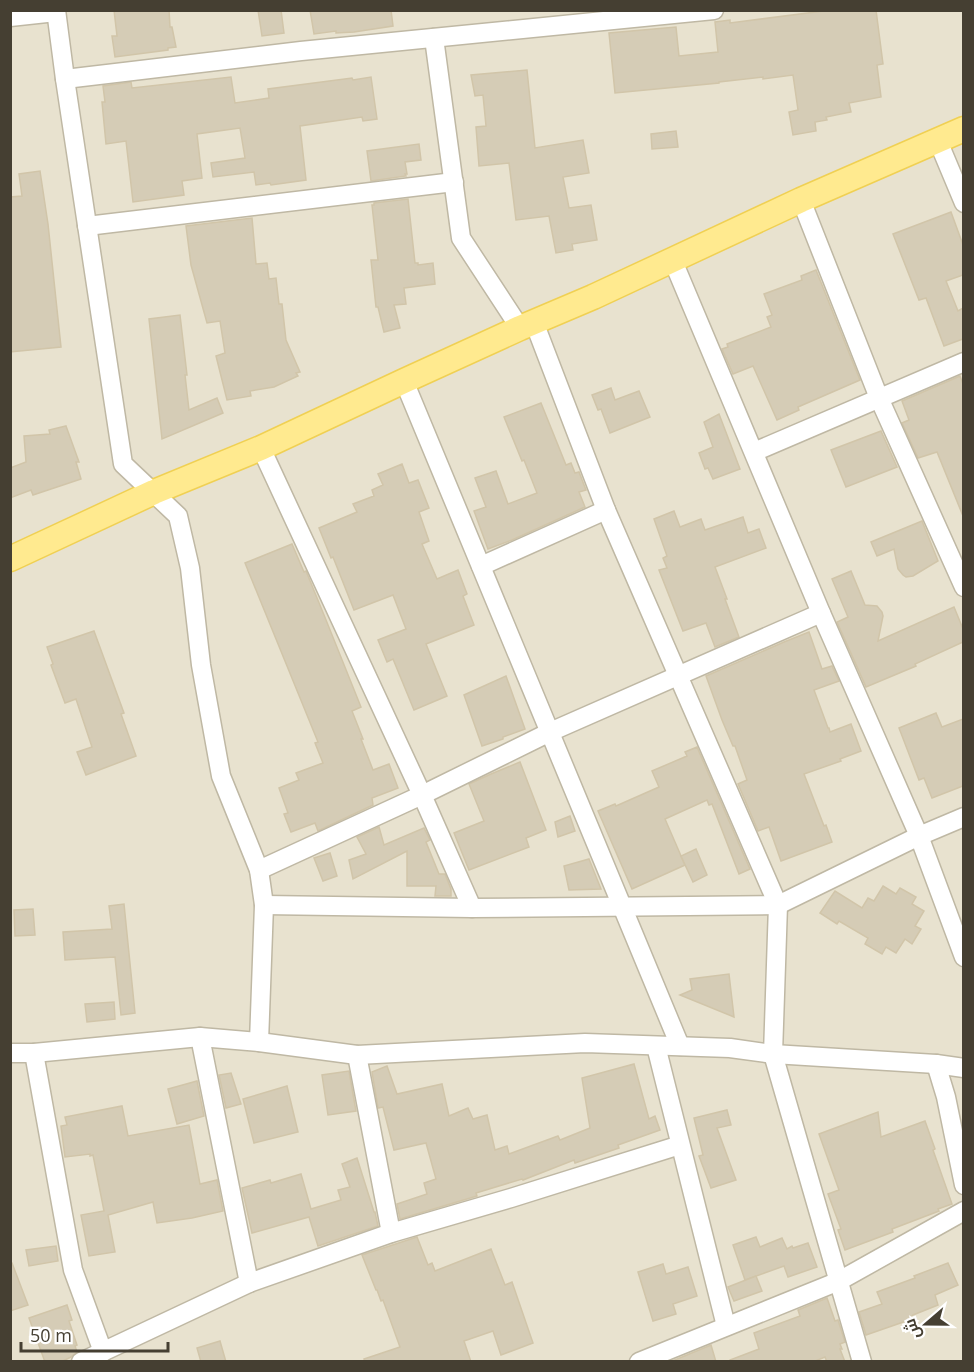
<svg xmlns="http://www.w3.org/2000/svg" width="974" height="1372" viewBox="0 0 974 1372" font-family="'Open Sans',Cairo,sans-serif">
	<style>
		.residential { fill: #e8e2cf }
		.building { fill: #d5ccb6; stroke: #d1c5a9; stroke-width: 1.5 }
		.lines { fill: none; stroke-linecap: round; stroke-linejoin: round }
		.minor-casing { stroke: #bfb8a4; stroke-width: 21 }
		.major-casing { stroke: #f0d053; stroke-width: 27 }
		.minor { stroke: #fff; stroke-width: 18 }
		.major { stroke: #ffea8f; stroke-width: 24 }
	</style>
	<rect width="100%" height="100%" fill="#f3f0e2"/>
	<!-- residential -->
	<rect class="residential" x="11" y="11" width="952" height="1350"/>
	<!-- building -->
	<g class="building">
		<polygon points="114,10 169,10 170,27 172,27 176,47 168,48 168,50 115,57 112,36 117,36"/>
		<polygon points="258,10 281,10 284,33 262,36"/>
		<polygon points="310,10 391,10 393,26 354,32 336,33 336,31 314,34"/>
		<polygon points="831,10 876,10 883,64 877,65 881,97 849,103 851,112 826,117 827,120 815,122 816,131 793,135 789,112 798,110 793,75 763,79 763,77 719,82 719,83 615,93 609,33 676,27 679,56 718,52 715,22 730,20 730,23"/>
		<polygon points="527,70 535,148 583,140 589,173 563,177 569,208 591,205 597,240 572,244 573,250 556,253 549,216 516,220 509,163 479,166 476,127 486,126 483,95 475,96 471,75"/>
		<polygon points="231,77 235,103 269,98 268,89 352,78 353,80 371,77 377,119 363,121 362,117 300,126 306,180 271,185 270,183 256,185 254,172 213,177 211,163 245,158 240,128 197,134 202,178 182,181 184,195 133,202 126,141 106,144 102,102 105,102 103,86 131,82 132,88"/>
		<polygon points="676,131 678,147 652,149 651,134"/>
		<polygon points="419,144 421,160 405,162 407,174 405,174 406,176 371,181 367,151"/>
		<polygon points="40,171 48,224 61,347 10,352 10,197 22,196 19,174"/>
		<polygon points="408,199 415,263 418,263 418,265 433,263 435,284 404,288 406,304 394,305 400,328 384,332 378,307 376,307 371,260 378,260 372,205 374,205 374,203"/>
		<polygon points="951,212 963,245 963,275 946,281 958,311 963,308 963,339 944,346 926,298 919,300 893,234"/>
		<polygon points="252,218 256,264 267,263 269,279 276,278 279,304 282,304 286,340 300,372 296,373 298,376 274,387 250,391 251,396 227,400 216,356 225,353 220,321 207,323 191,265 186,226"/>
		<polygon points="816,270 860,380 798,407 799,410 777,420 753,366 733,374 722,349 728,347 727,344 771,327 767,317 772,315 764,294 802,280 801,276"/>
		<polygon points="180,315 187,375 185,375 189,410 217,398 223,413 162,439 149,319"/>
		<polygon points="960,376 963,384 963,516 937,452 918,458 902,423 909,420 902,401"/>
		<polygon points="611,388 615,400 639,391 650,417 610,433 601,409 598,410 592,395"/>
		<polygon points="541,403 566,465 571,463 575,473 579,472 586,490 579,492 585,507 512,540 488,549 474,511 486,507 475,478 496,471 508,504 537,493 524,460 522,461 504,417"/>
		<polygon points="719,414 740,469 713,479 708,468 705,469 699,453 713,447 704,422"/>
		<polygon points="66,426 79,462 76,462 81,479 33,495 31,490 10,498 10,468 26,462 24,436 50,434 49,430"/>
		<polygon points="881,431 897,467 846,487 831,450"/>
		<polygon points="402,464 409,483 418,480 429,508 419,512 429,541 422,544 437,579 458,570 467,594 463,596 474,625 426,644 447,696 414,710 393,659 387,662 378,640 406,629 393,595 354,610 333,557 331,558 319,528 357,512 353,504 374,496 372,490 383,485 378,474"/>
		<polygon points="674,511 680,527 701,519 705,530 743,517 748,533 759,529 766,548 715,567 727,599 725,599 739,637 715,647 706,623 683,631 659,570 667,568 663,558 667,556 654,519"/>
		<polygon points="922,521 938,561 913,576 906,577 903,575 898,569 894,549 877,556 871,542"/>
		<polygon points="292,544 304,572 306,571 324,615 361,707 352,711 363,739 361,739 373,770 389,764 398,788 372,798 373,805 318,831 315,823 291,832 284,814 288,813 279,788 299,780 296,773 323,763 315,743 318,742 245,563"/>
		<polygon points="851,571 865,605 877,606 882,612 883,616 878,641 954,607 963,629 963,642 915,664 916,666 866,687 837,622 848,617 832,579"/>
		<polygon points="94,631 124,713 121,714 136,756 86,775 77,752 92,747 76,699 65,703 51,665 53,664 47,647"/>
		<polygon points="809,632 822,669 832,666 839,681 814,690 828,728 829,728 830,732 851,724 861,751 840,759 841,761 804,774 824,826 826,825 832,842 781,861 769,827 758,831 738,784 747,780 735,746 733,746 722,720 706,676 784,642"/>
		<polygon points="506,676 525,729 503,737 503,739 482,746 464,695"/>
		<polygon points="936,713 942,727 963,719 963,786 932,798 924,778 919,780 899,728"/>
		<polygon points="697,747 750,869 739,874 712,804 709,805 707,800 665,819 685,865 632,889 598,811 615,804 616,806 659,787 652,771 687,756 685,752"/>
		<polygon points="520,762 546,830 526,838 529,847 469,870 454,833 484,821 469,784 491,774"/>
		<polygon points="570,816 575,831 558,837 555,822"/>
		<polygon points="379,827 384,845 424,828 430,840 426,842 439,874 445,874 451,889 451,896 435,896 436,886 407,886 407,851 353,879 349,860 366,854 357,837"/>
		<polygon points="696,849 707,875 693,882 681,856"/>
		<polygon points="330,853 337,876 323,881 314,858"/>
		<polygon points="589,859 601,889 569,890 564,866"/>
		<polygon points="883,886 896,894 900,888 916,897 912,904 924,911 915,926 921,929 912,944 905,939 896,953 886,947 882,954 865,944 868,938 839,921 837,924 820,913 835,891 862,908 868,898 874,901"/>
		<polygon points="124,904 135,1013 121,1015 115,957 65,960 63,932 112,929 109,906"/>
		<polygon points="33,909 35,935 15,936 14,910"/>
		<polygon points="729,974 734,1017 680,995 692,990 690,979"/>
		<polygon points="114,1002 115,1019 87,1022 85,1004"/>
		<polygon points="634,1064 649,1119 655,1116 660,1130 618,1145 619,1148 575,1163 574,1160 523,1180 522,1179 476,1193 477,1196 400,1219 397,1204 427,1194 424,1183 436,1179 426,1143 394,1150 383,1107 378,1108 372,1072 387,1066 397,1094 442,1084 449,1116 468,1108 473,1119 487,1115 495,1150 507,1146 509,1154 558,1136 560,1140 590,1128 582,1078"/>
		<polygon points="349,1071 356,1111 328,1115 322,1075"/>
		<polygon points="231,1073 241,1104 226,1108 219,1075"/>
		<polygon points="197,1081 204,1116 177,1124 168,1089"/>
		<polygon points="287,1086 298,1132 254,1143 243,1099"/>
		<polygon points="122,1106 128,1136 189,1125 200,1184 217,1180 223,1211 192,1218 157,1223 153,1202 108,1215 115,1252 89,1256 81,1215 104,1211 93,1155 90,1156 90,1154 65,1157 61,1126 67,1125 65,1117"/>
		<polygon points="727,1110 731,1125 717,1128 736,1180 711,1188 699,1156 703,1155 694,1118"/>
		<polygon points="878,1112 881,1137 925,1121 935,1149 933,1150 952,1204 938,1209 939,1211 892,1229 893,1232 845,1250 838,1230 841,1229 828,1194 839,1190 819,1134"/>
		<polygon points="357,1158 374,1212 375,1212 378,1226 318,1246 309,1217 252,1233 242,1188 270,1180 271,1183 301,1174 311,1209 341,1200 338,1190 350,1187 342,1164"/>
		<polygon points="417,1237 428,1265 432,1263 435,1271 491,1249 505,1285 512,1282 533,1343 501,1355 493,1331 464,1341 471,1362 365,1362 364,1359 400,1347 383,1300 381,1301 377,1290 376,1290 362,1255"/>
		<polygon points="756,1237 760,1247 782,1238 787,1249 792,1246 793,1248 808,1243 817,1267 788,1277 784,1266 745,1280 733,1245"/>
		<polygon points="56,1246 58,1261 29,1266 26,1250"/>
		<polygon points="10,1263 12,1263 28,1305 10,1311"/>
		<polygon points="948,1263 958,1285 935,1295 938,1305 913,1315 911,1317 912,1319 866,1335 859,1312 882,1304 877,1292 915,1278 914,1276"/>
		<polygon points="663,1264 666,1274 688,1267 697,1296 673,1304 676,1314 653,1321 638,1272"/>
		<polygon points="756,1276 762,1291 734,1301 728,1287"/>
		<polygon points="827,1298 835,1321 838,1320 845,1342 840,1344 842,1349 840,1349 845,1362 827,1362 825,1357 813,1362 730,1362 730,1360 759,1349 754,1333 800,1316 798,1310"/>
		<polygon points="67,1305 72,1320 69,1321 77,1345 75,1346 77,1352 71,1357 61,1362 45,1362 29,1318"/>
		<polygon points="220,1341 226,1362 201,1362 197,1348"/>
		<polygon points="711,1345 716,1362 670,1362"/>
	</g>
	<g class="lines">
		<!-- minor casing -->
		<g class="minor-casing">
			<g id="minor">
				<polyline points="56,10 65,79 123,464 178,516 190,568 201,665 221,776 259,870 264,905 259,1042"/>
				<polyline points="10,17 56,12"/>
				<polyline points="434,38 461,238 520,328"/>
				<polyline points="65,79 301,51 714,10"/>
				<polyline points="938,141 964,203"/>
				<polyline points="801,200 879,398 964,587"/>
				<polyline points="87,226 454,182"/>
				<polyline points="673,261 821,613 919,836 964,957"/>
				<polyline points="534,322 606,510 778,905 773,1054 862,1362"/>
				<polyline points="404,381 680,1046"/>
				<polyline points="261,448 422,795 472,908"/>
				<polyline points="754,452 964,362"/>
				<polyline points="481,566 606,510"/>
				<polyline points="259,870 422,795 550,732 821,613"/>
				<polyline points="264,905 472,908 778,905 919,836 964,817"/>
				<polyline points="200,1037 249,1283"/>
				<polyline points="656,1046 726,1326"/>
				<polyline points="10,1053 34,1053 200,1037 259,1042 357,1055 585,1043 730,1048 773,1054 936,1064 964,1068"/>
				<polyline points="34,1053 73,1270 103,1352"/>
				<polyline points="357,1055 391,1233"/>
				<polyline points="936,1064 946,1097 964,1185"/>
				<polyline points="81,1362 249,1283 391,1233 511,1198 680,1145"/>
				<polyline points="639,1362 839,1281 964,1211"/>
			</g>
		</g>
		<!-- major casing -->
		<g class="major-casing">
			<polyline id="major" points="10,559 154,492 261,448 404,381 520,328 593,297 801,200 964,129"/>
		</g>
		<!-- minor -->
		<use href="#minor" class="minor"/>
		<!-- major -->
		<use href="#major" class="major"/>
	</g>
	<!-- border -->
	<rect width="974" height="1372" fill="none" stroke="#453f32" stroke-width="24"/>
	<!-- north arrow -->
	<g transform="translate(926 1324) rotate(250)" stroke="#ffffff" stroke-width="4.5" paint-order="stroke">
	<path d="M0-4.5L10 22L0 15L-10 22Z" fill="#453f32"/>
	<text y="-9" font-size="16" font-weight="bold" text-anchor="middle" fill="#453f32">ش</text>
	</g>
	<!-- scale -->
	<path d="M21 1342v9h147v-9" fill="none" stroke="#453f32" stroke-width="3"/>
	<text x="30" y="1342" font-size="18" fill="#453f32" stroke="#ffffff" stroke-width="4.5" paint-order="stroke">50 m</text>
</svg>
